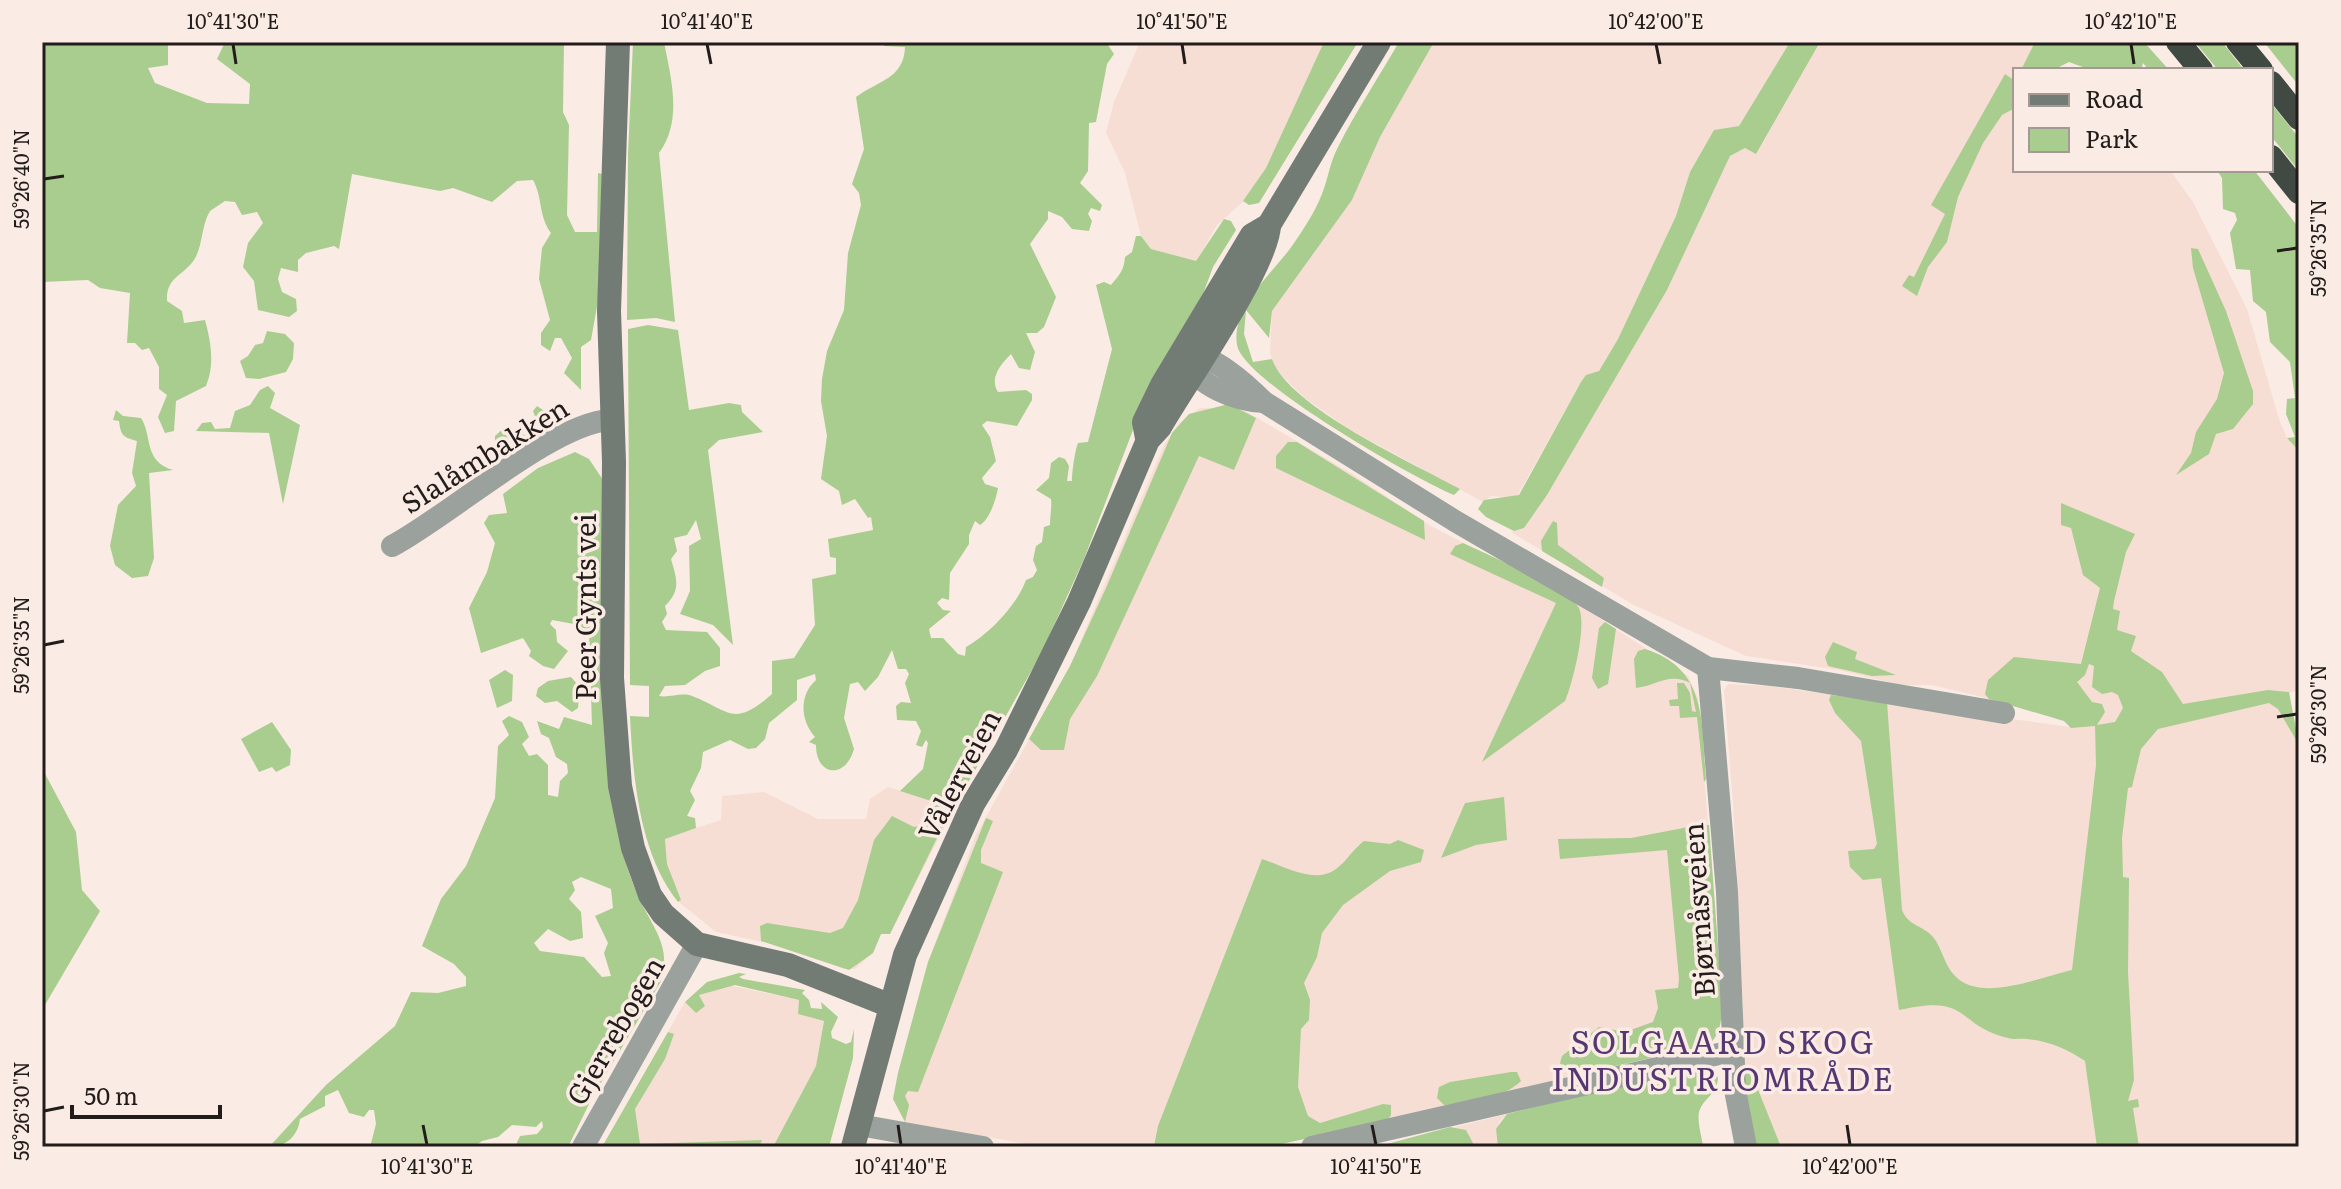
<svg xmlns="http://www.w3.org/2000/svg" width="2341" height="1189" viewBox="0 0 2341 1189" font-family="Literata,serif">
	<style>
		.built { fill: #f6ded5 }
		.green { fill: #a9cd8e; fill-rule: evenodd }
		.lines { fill: none; stroke-linecap: round; stroke-linejoin: round }
		.street { stroke: #9ba19c; stroke-width: 22 }
		.secondary { stroke: #737b75; stroke-width: 24 }
		.highway { stroke: #404a42; stroke-width: 24 }
		.ticks { fill: none; stroke: #221d1b; stroke-width: 3 }
		.labels { text-anchor: middle; dominant-baseline: central; stroke-width: 7; stroke-linejoin: round; paint-order: stroke }
		.street-label { font-size: 28px; fill: #221d1b; stroke: #faebe4 }
		.quarter-label { font-size: 32px; letter-spacing: 2px; fill: #553771; stroke: #faebe4 }
		.neatline { fill: none; stroke: #221d1b; stroke-width: 3 }
		.ticks-label { font-size: 20px; text-anchor: middle; fill: #221d1b }
	</style>
	<rect width="100%" height="100%" fill="#faebe4"/>
	<!-- built -->
	<g class="built">
		<polygon points="1140,42 1351,42 1245,200 1217,225 1196,262 1151,249 1141,236 1125,173 1106,133 1114,102"/>
		<polygon points="1434,42 1790,42 1739,126 1714,130 1690,172 1676,216 1618,339 1599,371 1581,382 1516,498 1491,496 1483,502 1349,429 1305,398 1276,370 1270,353 1272,311 1352,200 1380,137"/>
		<polygon points="1820,42 2035,42 2021,70 2015,70 2015,170 2170,170 2193,202 2247,309 2279,419 2287,438 2299,451 2299,690 2289,693 2299,747 2299,1147 1755,1147 1741,1045 1743,1006 1733,803 1724,690 1728,684 1769,686 2070,727 2064,721 2032,709 1932,685 1900,685 1839,670 1746,656 1634,605 1511,532 1524,528 1547,495 1667,290 1730,156 1745,148 1757,153"/>
		<polygon points="1200,408 1242,409 1354,475 1429,525 1562,594 1688,676 1698,698 1722,1000 1716,1037 1709,1045 1268,1147 1043,1147 905,1122 893,1099 898,1073 928,962 976,835 1070,666 1164,445 1179,423"/>
		<polygon points="888,787 954,808 890,934 881,934 873,953 855,969 844,969 782,946 716,932 680,903 667,864 665,838 721,820 722,796 764,792 818,819 866,819 870,799"/>
		<polygon points="728,985 799,1000 798,1014 824,1021 816,1066 773,1147 602,1147 685,1002 696,1013 698,995"/>
		<polygon points="1507,1114 1499,1122 1498,1147 1376,1147"/>
	</g>
	<!-- green -->
	<g class="green">
		<path d="M42,42H168V65L148,68L155,83L207,103L249,104L250,84L217,59L225,42H564L563,112L569,125L567,215L575,232H597L598,173L602,174L601,284L591,340L581,347V390L564,373L572,358L561,338H555L550,351L541,345V333L550,320L539,279L542,248L551,233C538,215 543,198 533,180L517,181L492,202L453,188L440,191L352,174L339,249L334,246L306,253L298,260V272L281,268L278,279L282,292L296,299L297,311L289,317L258,310L254,281L243,267L248,243L263,223L257,212L242,215L235,202L225,201L210,211C201,226 203,246 194,260C182,277 166,277 167,301L182,311L184,323L205,320C211,342 215,364 206,386L176,401L174,431L165,433L158,417L167,395L159,389V367L149,348L142,350L135,343H127L130,293L100,288L88,280L42,282Z"/>
		<path d="M633,42H664C671,78 683,121 659,153L675,322L656,318L627,320L628,154Z"/>
		<path d="M884,42H1106L1114,54L1107,64L1096,122L1089,123L1088,171L1080,183L1102,205L1100,211L1091,208L1088,214L1092,221L1089,231L1072,229L1062,217L1048,211V219L1030,244L1056,297L1044,327L1037,333H1026L1035,352L1030,370L1019,368L1011,354C1001,364 989,378 998,392L1026,390L1032,394V400L1017,426L987,421L982,425L990,437L996,461L982,478L985,484L998,488C996,499 990,519 980,525L975,521L969,535V544L950,573L949,600L942,598L937,603L943,610L951,611L929,629L931,638H943L958,654L965,656L966,647C989,634 1017,605 1026,580L1033,577L1037,570L1033,560L1036,546L1042,542L1044,527L1050,525C1050,516 1052,508 1051,499L1036,490L1049,478L1051,463L1059,457L1065,459L1069,466L1067,481H1072C1072,472 1075,450 1078,443L1088,442L1112,349L1096,285L1104,282L1111,285C1119,275 1124,271 1125,257L1132,252L1136,236H1141L1151,249L1196,261L1224,219L1231,221L1236,230L1213,267L1203,294L1136,422L1084,559L1042,652L939,834L890,934H881L873,953L849,970L761,941L760,926L767,923L830,933L843,928L858,900L874,840L892,816L914,827L927,824L931,801L900,791L923,769L928,743L926,740L922,747L916,745L921,731L916,721L897,720L896,706L901,702L911,703L905,683L909,674L906,669H898L892,650L878,677L865,691L858,682L850,684L844,718L854,749C846,779 816,777 816,745L809,742L815,737C800,720 799,695 816,680L815,674L797,680V700L769,723L765,739L756,748L748,749L730,740L703,752L701,768L690,791L695,800L687,816L695,818L696,828L665,839L667,864L681,900L678,902C639,853 633,777 630,716L649,717V686L630,685L628,329L648,325L678,330L689,410L729,403L741,405L742,412L763,432L719,440L708,450L733,645L713,625L680,614L690,591L689,546L701,539L696,520L687,535L674,538L677,551L671,559C677,580 681,590 665,606L667,614L662,622L666,630L707,632L720,648V666L705,671L685,685L665,686L659,696C670,698 681,692 692,696C729,710 733,729 772,694V661L794,658L815,625L812,579L836,574V558L830,557L828,539L873,530L871,517L868,518L855,499L842,505L839,491L821,479L827,436L821,401L822,379L827,351L844,310L848,253L861,205L859,193L852,184L864,149L856,97C877,81 904,79 905,47L884,46Z"/>
		<polygon points="1324,42 1358,42 1259,203 1249,205 1243,201 1266,168"/>
		<path d="M1399,42H1434L1380,137L1352,200L1272,311L1269,338L1246,310L1244,334L1253,362L1272,359C1288,407 1415,464 1460,489L1454,495C1415,479 1243,381 1237,345C1231,307 1272,274 1292,246C1303,230 1315,212 1322,194C1328,179 1330,162 1338,147C1356,111 1379,77 1399,42Z"/>
		<polygon points="1790,42 1820,42 1756,154 1745,148 1730,156 1667,290 1547,495 1524,528 1514,531 1486,517 1478,509 1484,500 1519,495 1581,382 1586,375 1599,371 1618,339 1676,216 1690,172 1714,130 1739,126"/>
		<polygon points="2035,42 2144,42 2169,70 2149,70 2143,63 2141,70 2091,70 2069,62 2053,70 2021,70"/>
		<polygon points="2195,42 2222,42 2244,70 2218,70"/>
		<polygon points="2264,42 2299,42 2299,86"/>
		<polygon points="2005,74 2015,81 2015,108 2002,115 1983,143 1958,197 1947,242 1928,267 1917,296 1902,286 1909,275 1914,277 1945,214 1931,205"/>
		<polygon points="2271,103 2299,138 2299,171 2271,136"/>
		<polygon points="2217,170 2254,170 2299,228 2299,451 2287,438 2295,437 2286,414 2287,399 2295,398 2290,362 2270,342 2266,312 2253,301 2250,270 2236,269 2230,233 2237,220 2235,213 2223,209 2222,178"/>
		<polygon points="2191,248 2198,249 2226,311 2253,391 2253,404 2233,429 2216,434 2209,454 2176,475 2191,453 2196,432 2217,399 2224,373 2193,268"/>
		<polygon points="267,331 285,334 294,343 293,359 286,372 259,379 246,378 240,361 248,356 255,345 263,343"/>
		<polygon points="268,386 275,393 270,408 300,425 283,504 269,433 196,431 202,423 211,422 215,429 230,428 235,411 250,405 260,390"/>
		<polygon points="1229,404 1256,418 1234,470 1199,456 1097,676 1070,719 1064,750 1041,750 1029,739 1070,666 1106,588 1172,433 1189,414"/>
		<polygon points="537,406 561,422 512,455 495,446 495,436 506,426 530,438 541,433 533,411"/>
		<path d="M116,410L123,416L141,418C153,437 143,461 173,470L149,473L154,558L148,576L132,578L115,565L110,546L118,505L136,486L132,473L137,441C122,437 121,435 119,421L113,420Z"/>
		<polygon points="1288,442 1297,442 1424,521 1425,540 1276,468 1276,456"/>
		<path d="M575,452L589,459L603,480C603,599 593,723 620,840C624,860 631,880 639,898C653,928 673,948 660,983L592,1098L568,1147H515L520,1136L537,1134L543,1127L542,1121L536,1127L512,1125L498,1137L482,1141L474,1147H370L376,1124L374,1110H369L364,1117L349,1113L338,1090L325,1096V1106L300,1119C298,1136 286,1147 269,1147L326,1085L395,1026L411,992L438,993L466,986V977L454,964L422,946L441,899L466,866L495,798L498,746L509,735L502,721L509,716L522,722L529,737L522,744L529,756L537,754L548,765V795L558,797L560,781L568,773L567,764L556,757L549,738L541,734L537,721L559,729L564,717L592,725L589,634L574,624L552,620L550,624L556,630L557,642L568,651L554,669L543,666L529,656L531,651L523,638L481,653L469,608L487,572L495,543L484,523L489,515L507,513L503,494L538,468ZM581,877L611,889L613,908L595,916L608,943L604,953L611,976L602,977L584,957L540,951L534,943L548,929L570,941L583,938L581,912L569,899L575,890L572,882Z"/>
		<path d="M2061,503L2135,534L2126,552L2114,601L2113,609L2120,611L2117,630L2136,636L2131,651L2162,672L2183,704L2268,690L2289,692L2299,745L2278,709L2269,703L2158,729L2141,749L2132,787L2128,788L2122,838L2123,877L2129,878L2128,972L2134,1080L2128,1101L2138,1099L2139,1107L2133,1108L2139,1147H2097L2085,1061C2067,1049 2048,1041 2027,1039C2021,1038 2014,1040 2008,1038C1954,1025 1972,993 1899,1010L1881,878L1863,880L1850,867L1848,851L1874,849L1877,844L1861,741L1835,713L1829,700L1831,695L1887,702L1902,910C1908,926 1924,926 1933,937C1942,948 1944,964 1954,975C1980,1004 2040,977 2072,970L2096,765L2095,726L2071,728L2064,721L1989,699L1985,694L1988,680L2014,657L2081,664L2100,588L2083,575L2071,528L2061,525ZM2089,664L2094,666L2092,687L2102,694L2112,692L2118,695L2123,708L2115,722L2097,725L2105,712L2102,704L2092,702L2077,682L2085,675Z"/>
		<polygon points="1553,521 1557,523 1558,545 1604,578 1602,587 1542,551 1541,541"/>
		<path d="M1463,543C1484,553 1570,590 1579,608C1587,626 1573,682 1565,701L1482,762L1556,603L1450,554L1455,546Z"/>
		<polygon points="1605,622 1616,629 1608,684 1598,689 1592,678 1599,628"/>
		<polygon points="1833,642 1857,652 1855,659 1896,675 1872,676 1828,666 1825,657"/>
		<path d="M1645,649C1709,669 1701,725 1706,779L1704,782L1697,717L1680,718L1679,706H1670L1669,700L1678,699L1677,683H1684L1690,693L1692,711L1696,712L1690,683C1669,672 1656,686 1636,688L1634,659L1638,651Z"/>
		<polygon points="505,670 513,675 512,701 497,708 489,680"/>
		<polygon points="571,677 578,685 573,691 579,697 578,708 572,712 557,701 545,703 536,696 538,688 548,681"/>
		<polygon points="272,722 291,750 290,765 276,772 272,767 259,772 241,739"/>
		<polygon points="42,768 76,832 82,890 100,911 42,1010"/>
		<polygon points="1504,797 1507,840 1476,845 1441,858 1465,803"/>
		<polygon points="986,818 993,821 981,850 981,863 1003,872 918,1092 908,1091 905,1096 909,1105 905,1122 893,1099 898,1073 928,962"/>
		<path d="M1699,825H1709L1722,1000C1722,1017 1722,1031 1709,1045L1579,1074L1566,1071L1560,1063L1562,1056L1599,1027L1625,1032L1653,1022L1658,1008L1655,990L1678,988L1679,979L1667,850L1560,859L1558,839L1631,838Z"/>
		<path d="M1398,840L1424,850L1421,862L1390,871L1343,905L1322,933L1317,957L1304,983L1310,1000L1309,1020L1301,1029L1298,1087L1308,1116L1320,1123L1383,1104L1391,1105V1115L1387,1121L1268,1147H1136L1154,1146L1158,1126L1262,859C1284,866 1314,885 1336,869C1347,861 1353,849 1364,841L1390,844Z"/>
		<polygon points="739,973 746,974 739,977 743,979 805,990 802,993 809,1000 811,1008 822,1009 821,1002 838,1017 831,1032 832,1038 846,1044 851,1042 854,1029 853,1058 829,1147 773,1147 816,1066 824,1021 798,1014 799,1000 735,985 699,995 705,1006 696,1013 685,1002 707,982"/>
		<polygon points="668,1032 674,1034 665,1059 635,1109 640,1144 762,1140 759,1147 602,1147"/>
		<path d="M1700,1067L1718,1077C1718,1094 1703,1098 1699,1112C1697,1123 1702,1137 1703,1147H1498L1496,1129L1507,1114Z"/>
		<polygon points="1749,1067 1781,1147 1755,1147 1742,1073"/>
		<path d="M1511,1072H1517L1521,1081C1504,1098 1469,1104 1444,1105L1437,1098L1439,1087L1450,1082Z"/>
		<polygon points="1450,1127 1466,1130 1475,1147 1376,1147"/>
	</g>
	<g class="lines">
		<!-- street -->
		<g class="street">
			<path d="M1187,353C1215,356 1244,382 1264,402L1455,521L1708,668L1798,678L2004,713"/>
			<path d="M1184,360C1199,386 1235,401 1264,402"/>
			<path d="M392,546C449,516 553,423 610,420"/>
			<polyline points="1708,668 1727,892 1735,1090 1746,1147"/>
			<polyline points="859,1125 983,1147"/>
			<polyline points="583,1147 697,944"/>
			<polyline points="1312,1147 1732,1051"/>
		</g>
		<!-- secondary -->
		<g class="secondary">
			<polyline points="618,42 609,311 614,462 612,678 620,786 633,848 650,895 663,914 697,944 788,965 891,1006"/>
			<polyline points="1147,438 1144,422 1162,385 1252,235 1269,225 1379,42"/>
			<path d="M853,1147L905,955L973,804L1006,750L1079,602L1148,440L1160,427C1184,385 1268,266 1269,225"/>
		</g>
		<!-- highway -->
		<g class="highway">
			<polyline points="2178,42 2201,70"/>
			<polyline points="2238,42 2261,70"/>
			<polyline points="2271,83 2299,118"/>
			<polyline points="2271,157 2299,192"/>
		</g>
	</g>
	<!-- ticks -->
	<path class="ticks" d="M233,44L236,64M707,44L711,64M1182,44L1185,64M1656,44L1660,64M2131,44L2134,64M44,179L64,176M2277,251L2297,248M44,645L64,641M2277,717L2297,714M44,1111L64,1107M423,1125L427,1145M898,1125L901,1145M1372,1125L1376,1145M1847,1125L1850,1145"/>
	<g class="labels">
		<!-- street labels -->
		<g class="street-label">
			<text transform="translate(484 454) rotate(-32)">Slalåmbakken</text>
			<text transform="translate(584 607) rotate(-90)">Peer Gynts vei</text>
			<text transform="translate(958 774) rotate(-62)">Vålerveien</text>
			<text transform="translate(1697 910) rotate(-94)">Bjørnåsveien</text>
			<text transform="translate(614 1030) rotate(-60)">Gjerrebogen</text>
		</g>
		<!-- quarter labels -->
		<g class="quarter-label">
			<text x="1723" y="1040">SOLGAARD SKOG<tspan x="1723" dy="37">INDUSTRIOMRÅDE</tspan></text>
		</g>
	</g>
	<!-- border -->
	<rect width="2341" height="1189" fill="none" stroke="#faebe4" stroke-width="88"/>
	<!-- legend -->
	<rect x="2013" y="68" width="260" height="104" fill="#faebe4" stroke="#a49994" stroke-width="2"/>
	<rect x="2029" y="94" width="40" height="12" fill="#737b75" stroke="#a49994" stroke-width="2"/>
	<text x="2085" y="108" font-size="24" fill="#221d1b">Road</text>
	<rect x="2029" y="128" width="40" height="24" fill="#a9cd8e" stroke="#a49994" stroke-width="2"/>
	<text x="2085" y="148" font-size="24" fill="#221d1b">Park</text>
	<!-- scale -->
	<path d="M72 1105v12h148v-12" fill="none" stroke="#221d1b" stroke-width="4"/>
	<text x="84" y="1105" font-size="24" fill="#221d1b" stroke="#faebe4" stroke-width="6" paint-order="stroke">50 m</text>
	<rect x="44" y="44" width="2253" height="1101" class="neatline"/>
	<g class="ticks-label">
		<text x="233" y="29">10°41'30"E</text>
		<text x="707" y="29">10°41'40"E</text>
		<text x="1182" y="29">10°41'50"E</text>
		<text x="1656" y="29">10°42'00"E</text>
		<text x="2131" y="29">10°42'10"E</text>
		<text transform="translate(22 179) rotate(-90)" y="7">59°26'40"N</text>
		<text transform="translate(2319 248) rotate(-90)" y="7">59°26'35"N</text>
		<text transform="translate(22 645) rotate(-90)" y="7">59°26'35"N</text>
		<text transform="translate(2319 714) rotate(-90)" y="7">59°26'30"N</text>
		<text transform="translate(22 1111) rotate(-90)" y="7">59°26'30"N</text>
		<text x="427" y="1174">10°41'30"E</text>
		<text x="901" y="1174">10°41'40"E</text>
		<text x="1376" y="1174">10°41'50"E</text>
		<text x="1850" y="1174">10°42'00"E</text>
	</g>
</svg>
